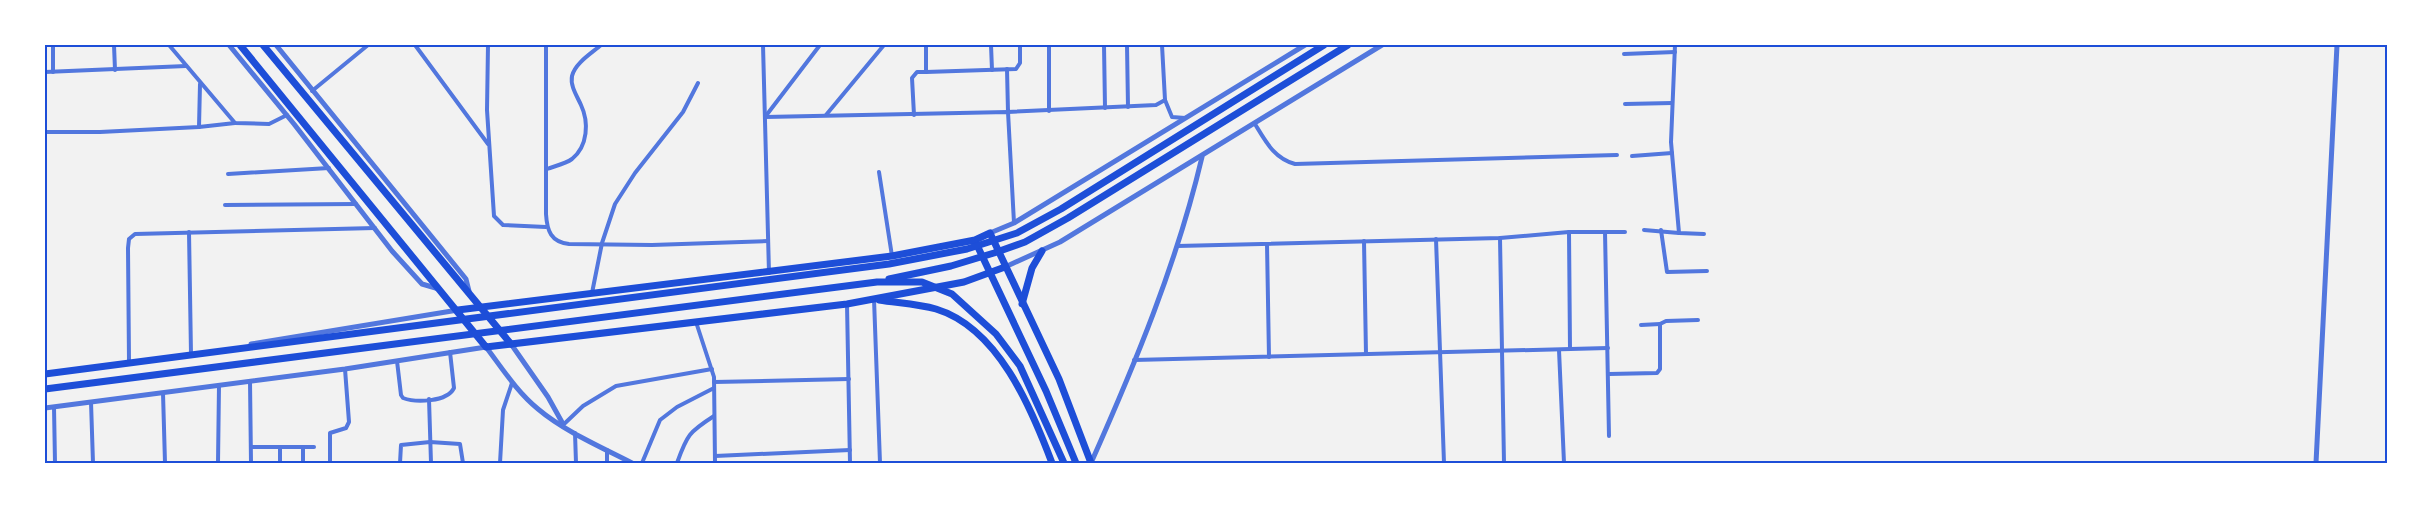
<svg xmlns="http://www.w3.org/2000/svg" width="2432" height="508" viewBox="0 0 2432 508" font-family="Figtree,sans-serif">
	<style>
		.lines { fill: none; stroke-linecap: round; stroke-linejoin: round }
		.minor { stroke: #5277de; stroke-width: 4 }
		.tertiary { stroke: #5277de; stroke-width: 5 }
		.trunk { stroke: #1d4ed8; stroke-width: 7 }
		.neatline { fill: none; stroke: #1d4ed8; stroke-width: 2 }
	</style>
	<rect width="100%" height="100%" fill="#f2f2f2"/>
	<g class="lines">
		<!-- minor -->
		<g class="minor">
			<polyline points="53,45 53,72"/>
			<polyline points="114,45 115,70"/>
			<polyline points="169,45 235,123 269,124 287,115"/>
			<polyline points="415,45 488,144"/>
			<polyline points="488,45 487,110 494,216 503,225 546,227"/>
			<path d="M546,45V214C547,231 551,242 569,244L652,245L768,241"/>
			<polyline points="763,45 769,273"/>
			<polyline points="991,45 992,70"/>
			<polyline points="1049,45 1049,111"/>
			<polyline points="1104,45 1105,108"/>
			<polyline points="1127,45 1128,107"/>
			<polyline points="1162,45 1165,100 1172,117 1185,118"/>
			<polyline points="1675,45 1671,142 1679,233 1704,234"/>
			<polyline points="1624,54 1675,52"/>
			<polyline points="1007,69 1008,112 1156,105 1165,100"/>
			<polyline points="45,72 186,66"/>
			<polyline points="926,72 1016,69 1020,63 1020,45"/>
			<polyline points="312,91 368,45"/>
			<polyline points="1625,104 1672,103"/>
			<polyline points="826,115 884,45"/>
			<polyline points="914,115 912,78 917,72 926,72 926,45"/>
			<polyline points="765,117 1008,112 1014,223"/>
			<polyline points="765,117 820,45"/>
			<path d="M1255,124C1266,142 1274,158 1295,164L1617,155"/>
			<polyline points="199,127 235,123"/>
			<polyline points="45,132 100,132 199,127 200,84"/>
			<polyline points="1632,156 1672,153"/>
			<path d="M547,169C555,166 565,164 572,159C588,146 589,122 581,105C577,96 570,86 572,76C575,63 592,53 601,45"/>
			<polyline points="879,172 892,256"/>
			<polyline points="228,174 329,168"/>
			<polyline points="225,205 356,204"/>
			<polyline points="1644,230 1679,233"/>
			<polyline points="1661,230 1667,272 1707,271"/>
			<polyline points="189,232 191,354"/>
			<polyline points="1569,232 1570,349"/>
			<polyline points="1605,232 1609,436"/>
			<polyline points="1500,238 1504,463"/>
			<polyline points="1436,239 1444,463"/>
			<polyline points="1364,241 1366,354"/>
			<polyline points="1267,244 1269,357"/>
			<polyline points="1177,246 1500,238 1569,232 1625,232"/>
			<polyline points="592,293 602,243 615,204 635,173 683,112 698,83"/>
			<polyline points="874,299 880,463"/>
			<polyline points="847,304 850,463"/>
			<polyline points="696,322 714,377 715,463"/>
			<polyline points="1641,325 1660,324"/>
			<polyline points="1559,350 1564,463"/>
			<polyline points="129,360 128,248 129,239 135,234 375,228"/>
			<polyline points="1134,360 1608,348"/>
			<path d="M397,361L401,395L403,398C416,403 447,402 454,388L450,352"/>
			<polyline points="1609,374 1657,373 1660,369 1660,324 1666,321 1698,320"/>
			<polyline points="250,381 251,463"/>
			<polyline points="714,382 849,379"/>
			<polyline points="163,393 165,463"/>
			<polyline points="429,399 431,463"/>
			<polyline points="91,402 93,463"/>
			<polyline points="54,407 55,463"/>
			<polyline points="563,425 583,406 616,386 712,369"/>
			<polyline points="575,433 576,463"/>
			<polyline points="251,447 314,447"/>
			<polyline points="280,447 280,463"/>
			<polyline points="303,447 303,463"/>
			<polyline points="607,450 607,463"/>
			<polyline points="715,456 850,450"/>
			<polyline points="218,463 219,385"/>
			<polyline points="330,463 330,433 346,428 349,422 345,369"/>
			<polyline points="400,463 401,445 430,442 460,444 463,463"/>
			<polyline points="500,463 503,410 512,383"/>
			<polyline points="642,463 660,420 677,407 714,388"/>
			<path d="M677,463C687,435 689,432 714,416"/>
		</g>
		<!-- tertiary -->
		<g class="tertiary">
			<polyline points="229,45 294,124 392,251 422,284 439,289"/>
			<polyline points="276,45 466,279 469,291"/>
			<polyline points="990,233 1014,223 1305,45"/>
			<polyline points="1005,267 1060,242 1382,45"/>
			<polyline points="251,344 458,310"/>
			<polyline points="511,344 548,397 563,424"/>
			<path d="M45,408L345,369L486,347C502,368 517,392 538,409C564,431 601,447 632,463"/>
			<path d="M1091,463C1135,364 1177,263 1202,157"/>
			<polyline points="2316,463 2337,45"/>
		</g>
		<!-- trunk -->
		<g class="trunk">
			<polyline points="240,45 486,347 847,304 964,282 1005,267"/>
			<polyline points="263,45 511,344"/>
			<polyline points="976,243 1046,391 1076,463"/>
			<polyline points="889,279 951,266 994,253 1025,242 1068,218 1348,45"/>
			<path d="M879,300C898,303 918,304 936,309C998,328 1031,407 1052,463"/>
			<polyline points="1022,304 1032,268 1042,251"/>
			<polyline points="458,310 892,256 975,240 990,233 1059,379 1091,463"/>
			<polyline points="45,374 889,264 967,249 1017,233 1061,209 1324,45"/>
			<polyline points="45,389 877,282 922,282 952,294 996,334 1020,366 1064,463"/>
		</g>
	</g>
	<!-- border -->
	<rect width="2432" height="508" fill="none" stroke="#ffffff" stroke-width="92"/>
	<rect x="46" y="46" width="2340" height="416" class="neatline"/>
</svg>
